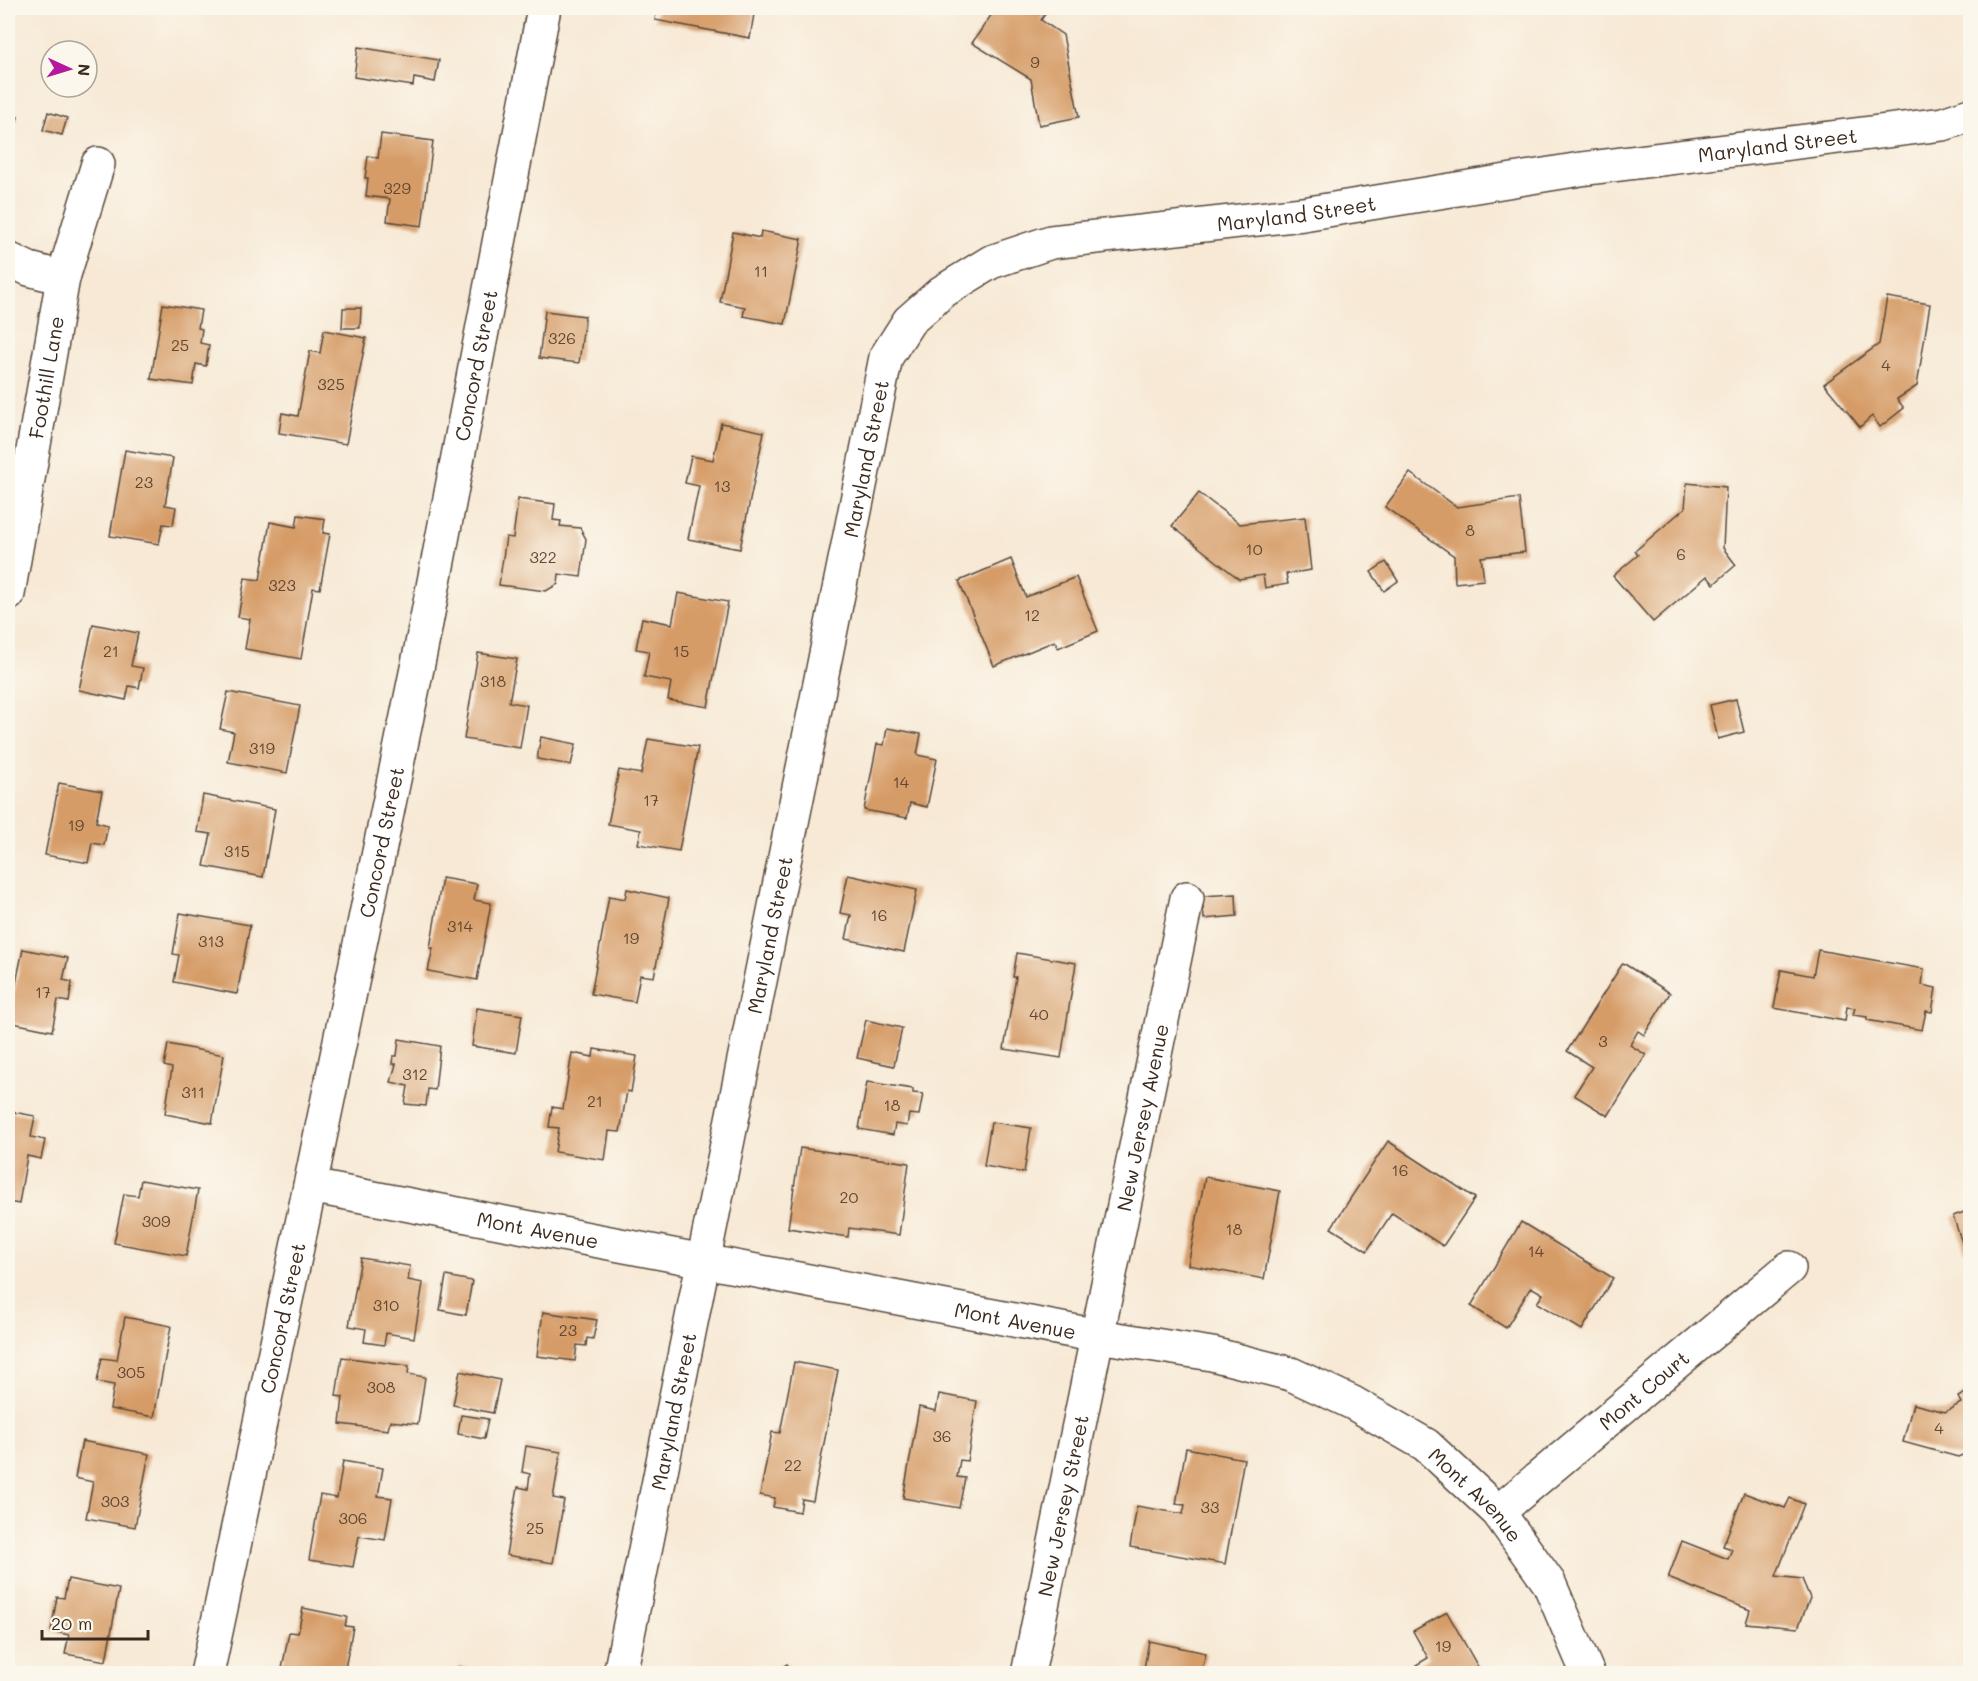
<svg xmlns="http://www.w3.org/2000/svg" width="1978" height="1681" viewBox="0 0 1978 1681" font-family="Mali,sans-serif">
	<style>
		.building { fill: #d69c67 }
		.lines { fill: none; stroke-linecap: round; stroke-linejoin: round }
		.minor-casing { stroke: #574739; stroke-width: 36 }
		.minor { stroke: #fff; stroke-width: 33 }
		.labels { text-anchor: middle; dominant-baseline: central; stroke-width: 4.5; stroke-linejoin: round; paint-order: stroke }
		.number-label { font-size: 16px; fill: #624630 }
		.street-label { font-size: 20px; fill: #3b2a1e; stroke: #fbf7ec }
	</style>
	<rect width="100%" height="100%" fill="#fbf7ec"/>
	<filter id="ink" filterUnits="userSpaceOnUse"><feTurbulence type="fractalNoise" baseFrequency=".0167" numOctaves="2"/><feDisplacementMap in="SourceGraphic" scale="12" xChannelSelector="R" yChannelSelector="G"/><feConvolveMatrix kernelMatrix="1 2 1 2 8 2 1 2 1" color-interpolation-filters="sRGB"/></filter>
	<filter id="wash" filterUnits="userSpaceOnUse"><feTurbulence type="fractalNoise" baseFrequency=".008" numOctaves="4" result="noise"/><feDisplacementMap in="SourceGraphic" scale="24" xChannelSelector="R" yChannelSelector="G"/><feGaussianBlur stdDeviation="1.35" result="paint"/><feColorMatrix in="noise" values="0 0 0 0 0 0 0 0 0 0 0 0 0 0 0 0 0 1.4 0 .05"/><feComposite in="paint" operator="in"/></filter>
	<g filter="url(#wash)">
		<rect width="100%" height="100%" fill="#f7e9d5"/>
		<g id="blocks">
			<!-- building -->
			<g class="building">
				<polygon points="657,8 755,8 750,38 655,20"/>
				<polygon points="996,8 1049,8 1041,20 1063,35 1079,117 1039,125 1031,79 972,43"/>
				<polygon points="358,47 439,60 435,82 414,78 413,86 354,77"/>
				<polygon points="8,112 18,117 8,139"/>
				<polygon points="48,112 67,118 62,135 43,130"/>
				<polygon points="381,134 433,141 422,226 387,221 390,199 366,196 368,178 365,178 368,156 378,158"/>
				<polygon points="761,231 802,239 785,324 743,316 745,307 720,302 733,232 760,238"/>
				<polygon points="1887,297 1930,304 1917,386 1897,399 1904,408 1880,427 1872,416 1860,427 1824,384 1879,344"/>
				<polygon points="163,304 201,310 198,328 202,329 200,343 209,345 206,366 196,364 193,385 151,379"/>
				<polygon points="343,308 361,308 360,328 342,328"/>
				<polygon points="545,311 585,316 579,363 539,358"/>
				<polygon points="324,330 366,338 346,444 279,433 282,413 298,416 310,351 320,353"/>
				<polygon points="721,423 764,432 740,549 688,539 699,486 685,483 691,456 713,460"/>
				<polygon points="125,450 173,458 165,505 176,507 173,525 163,524 159,544 110,536"/>
				<polygon points="1410,473 1457,507 1519,498 1525,552 1481,557 1484,580 1455,583 1454,556 1385,507"/>
				<polygon points="1687,483 1726,487 1723,548 1736,565 1714,584 1707,576 1653,622 1613,576 1638,555 1635,551 1685,508"/>
				<polygon points="1199,493 1240,524 1305,517 1311,570 1286,574 1288,584 1265,588 1263,575 1239,579 1172,526"/>
				<polygon points="518,499 555,504 553,520 561,521 560,526 580,528 586,539 581,577 559,574 558,584 546,591 499,585 506,537 513,538"/>
				<polygon points="298,515 325,519 323,533 330,534 320,589 313,588 301,659 245,649 250,619 238,617 245,578 260,580 270,522 296,527"/>
				<polygon points="1011,559 1026,597 1076,577 1098,631 1058,648 1055,641 994,666 959,581"/>
				<polygon points="1386,562 1398,581 1384,591 1371,572"/>
				<polygon points="678,593 728,602 708,707 668,700 671,682 644,677 649,651 636,649 642,618 672,624"/>
				<polygon points="93,624 138,633 131,666 143,668 139,688 129,686 126,700 79,690"/>
				<polygon points="478,653 517,659 509,702 527,705 520,748 464,739"/>
				<polygon points="228,692 300,706 287,773 228,762 234,732 220,729"/>
				<polygon points="1736,699 1744,732 1718,739 1710,705"/>
				<polygon points="887,728 921,734 917,755 937,759 927,807 910,803 907,818 864,810 877,744 884,745"/>
				<polygon points="541,737 576,744 571,765 537,759"/>
				<polygon points="648,739 698,747 679,851 638,844 641,830 608,824 619,770 641,774"/>
				<polygon points="59,783 102,791 96,822 108,825 104,845 92,843 88,863 45,855"/>
				<polygon points="203,795 275,809 263,877 204,866 211,834 197,832"/>
				<polygon points="848,875 917,890 904,952 846,939 851,915 840,913"/>
				<polygon points="442,878 477,884 474,900 491,903 477,980 428,971 433,948 430,948"/>
				<polygon points="627,889 669,898 654,977 640,975 635,1002 591,994 609,896 625,899"/>
				<polygon points="1236,894 1237,916 1204,919 1202,896"/>
				<polygon points="180,913 250,925 237,994 174,982 179,955 173,954"/>
				<polygon points="23,949 68,958 63,980 72,982 69,1002 58,1000 52,1031 8,1022"/>
				<polygon points="1818,950 1924,969 1922,985 1936,988 1932,1012 1926,1011 1922,1030 1867,1020 1867,1017 1853,1015 1855,1008 1847,1007 1845,1021 1774,1008 1781,970 1813,976"/>
				<polygon points="1017,953 1076,963 1061,1058 1004,1049 1016,977 1013,977"/>
				<polygon points="1623,963 1670,993 1644,1035 1638,1031 1630,1045 1646,1055 1608,1116 1574,1095 1592,1067 1567,1051"/>
				<polygon points="477,1008 522,1015 516,1053 472,1046"/>
				<polygon points="866,1020 902,1028 894,1066 857,1058"/>
				<polygon points="399,1039 440,1046 435,1090 428,1089 426,1106 405,1104 408,1086 391,1082 396,1064 392,1064 393,1056 397,1056"/>
				<polygon points="168,1044 224,1055 212,1123 165,1114 172,1068 164,1066"/>
				<polygon points="594,1049 637,1056 631,1092 627,1091 620,1132 609,1131 605,1160 555,1152 559,1128 549,1127 552,1107 563,1109 572,1053 593,1057"/>
				<polygon points="867,1082 913,1089 913,1093 923,1094 919,1115 909,1114 907,1126 895,1124 893,1135 859,1129"/>
				<polygon points="8,1111 35,1116 31,1137 45,1140 41,1159 27,1156 19,1204 8,1202"/>
				<polygon points="991,1122 1031,1128 1024,1173 984,1166"/>
				<polygon points="1388,1141 1475,1198 1443,1246 1392,1213 1367,1251 1331,1228"/>
				<polygon points="800,1148 909,1163 899,1235 849,1228 848,1237 788,1228"/>
				<polygon points="1205,1177 1280,1191 1264,1279 1188,1265"/>
				<polygon points="141,1180 198,1190 186,1256 114,1243 124,1194 138,1196"/>
				<polygon points="1970,1210 1970,1250 1965,1252 1953,1216"/>
				<polygon points="1521,1222 1613,1278 1582,1330 1537,1303 1543,1294 1531,1287 1506,1328 1471,1306"/>
				<polygon points="361,1258 410,1266 408,1280 423,1283 414,1338 386,1333 384,1345 364,1342 366,1329 349,1326"/>
				<polygon points="446,1276 472,1281 466,1315 440,1310"/>
				<polygon points="543,1312 597,1320 593,1339 587,1338 586,1346 577,1345 575,1361 537,1356"/>
				<polygon points="125,1317 171,1326 154,1417 110,1409 114,1385 97,1382 102,1358 117,1360"/>
				<polygon points="342,1357 409,1366 408,1374 425,1377 418,1424 390,1421 388,1430 340,1424 343,1397 336,1396"/>
				<polygon points="794,1362 838,1370 813,1501 802,1499 800,1512 773,1507 775,1498 760,1495 772,1432 780,1433"/>
				<polygon points="460,1371 500,1380 493,1413 453,1405"/>
				<polygon points="1970,1390 1970,1460 1967,1453 1958,1457 1903,1442 1913,1404 1945,1412 1961,1403 1958,1397"/>
				<polygon points="939,1394 977,1401 967,1461 960,1460 957,1477 965,1478 959,1508 903,1498 919,1407 936,1411"/>
				<polygon points="461,1415 488,1419 484,1439 458,1434"/>
				<polygon points="82,1441 149,1454 135,1527 86,1518 93,1482 75,1478"/>
				<polygon points="526,1446 561,1452 553,1498 564,1500 553,1563 506,1555 518,1487 528,1489 530,1474 522,1472"/>
				<polygon points="1186,1448 1244,1459 1225,1564 1130,1547 1137,1506 1183,1514 1185,1505 1176,1504"/>
				<polygon points="343,1461 383,1468 378,1496 392,1498 385,1540 359,1536 353,1567 309,1560 320,1495 337,1498"/>
				<polygon points="1744,1493 1785,1508 1790,1498 1804,1504 1776,1576 1802,1579 1810,1598 1798,1628 1746,1623 1750,1610 1668,1578 1682,1541 1728,1559 1732,1549 1723,1546"/>
				<polygon points="68,1579 119,1589 106,1661 65,1654 69,1635 51,1631 57,1597 64,1598"/>
				<polygon points="303,1608 347,1617 345,1626 353,1627 344,1674 281,1674 289,1632 298,1633"/>
				<polygon points="1447,1612 1482,1674 1421,1674 1416,1665 1428,1658 1413,1631"/>
				<polygon points="1149,1641 1206,1653 1201,1674 1143,1674"/>
				<polygon points="787,1664 793,1674 771,1674"/>
				<polygon points="459,1667 489,1672 489,1674 458,1674"/>
			</g>
		</g>
	</g>
	<g filter="url(#ink)">
		<use href="#blocks" fill-opacity="0" stroke="#574739" stroke-width="1.5"/>
		<g class="lines">
			<!-- minor casing -->
			<g class="minor-casing">
				<g id="minor">
					<polyline points="8,259 29,269 63,278"/>
					<path id="s1" d="M8,594L63,278L98,164"/>
					<path id="s2" d="M310,1186L1098,1336L1212,1354L1291,1374L1353,1403L1426,1445L1498,1512L1549,1583L1588,1674"/>
					<path id="s3" d="M1498,1512L1789,1268"/>
					<path id="s4" d="M207,1674L310,1186L423,639L544,8"/>
					<path id="s5" d="M620,1674L886,357L909,321L942,292L991,262L1051,242L1303,214L1581,169L1943,124L1970,115"/>
					<path id="s6" d="M1028,1674L1187,898"/>
				</g>
			</g>
			<!-- minor -->
			<use href="#minor" class="minor"/>
		</g>
	</g>
	<g class="labels">
		<!-- number labels -->
		<g class="number-label">
			<text x="1035" y="61">9</text>
			<text x="397" y="187">329</text>
			<text x="761" y="270">11</text>
			<text x="562" y="337">326</text>
			<text x="180" y="344">25</text>
			<text x="1886" y="364">4</text>
			<text x="331" y="383">325</text>
			<text x="144" y="481">23</text>
			<text x="722" y="485">13</text>
			<text x="1470" y="529">8</text>
			<text x="1254" y="548">10</text>
			<text x="1681" y="553">6</text>
			<text x="543" y="556">322</text>
			<text x="282" y="584">323</text>
			<text x="1032" y="614">12</text>
			<text x="111" y="650">21</text>
			<text x="681" y="650">15</text>
			<text x="493" y="680">318</text>
			<text x="262" y="747">319</text>
			<text x="901" y="781">14</text>
			<text x="651" y="799">17</text>
			<text x="76" y="824">19</text>
			<text x="237" y="850">315</text>
			<text x="879" y="914">16</text>
			<text x="460" y="925">314</text>
			<text x="631" y="937">19</text>
			<text x="211" y="940">313</text>
			<text x="43" y="991">17</text>
			<text x="1039" y="1013">40</text>
			<text x="1603" y="1040">3</text>
			<text x="415" y="1073">312</text>
			<text x="193" y="1091">311</text>
			<text x="595" y="1100">21</text>
			<text x="892" y="1104">18</text>
			<text x="1400" y="1169">16</text>
			<text x="849" y="1196">20</text>
			<text x="156" y="1220">309</text>
			<text x="1234" y="1228">18</text>
			<text x="1536" y="1250">14</text>
			<text x="386" y="1304">310</text>
			<text x="568" y="1329">23</text>
			<text x="131" y="1371">305</text>
			<text x="381" y="1386">308</text>
			<text x="1939" y="1427">4</text>
			<text x="942" y="1435">36</text>
			<text x="793" y="1464">22</text>
			<text x="115" y="1500">303</text>
			<text x="1210" y="1506">33</text>
			<text x="353" y="1517">306</text>
			<text x="535" y="1527">25</text>
			<text x="1443" y="1645">19</text>
		</g>
		<!-- street labels -->
		<g class="street-label">
			<text stroke="none"><textPath href="#s5" startOffset="2284">Maryland Street</textPath></text>
			<text stroke="none"><textPath href="#s5" startOffset="1798">Maryland Street</textPath></text>
			<text stroke="none"><textPath href="#s4" startOffset="1336">Concord Street</textPath></text>
			<text stroke="none"><textPath href="#s1" startOffset="220">Foothill Lane</textPath></text>
			<text stroke="none"><textPath href="#s5" startOffset="1240">Maryland Street</textPath></text>
			<text stroke="none"><textPath href="#s4" startOffset="850">Concord Street</textPath></text>
			<text stroke="none"><textPath href="#s5" startOffset="754">Maryland Street</textPath></text>
			<text stroke="none"><textPath href="#s6" startOffset="568">New Jersey Avenue</textPath></text>
			<text stroke="none"><textPath href="#s2" startOffset="232">Mont Avenue</textPath></text>
			<text stroke="none"><textPath href="#s4" startOffset="364">Concord Street</textPath></text>
			<text stroke="none"><textPath href="#s2" startOffset="718">Mont Avenue</textPath></text>
			<text stroke="none"><textPath href="#s3" startOffset="190">Mont Court</textPath></text>
			<text stroke="none"><textPath href="#s5" startOffset="268">Maryland Street</textPath></text>
			<text stroke="none"><textPath href="#s2" startOffset="1222">Mont Avenue</textPath></text>
			<text stroke="none"><textPath href="#s6" startOffset="172">New Jersey Street</textPath></text>
		</g>
	</g>
	<!-- margin -->
	<rect width="1978" height="1681" fill="none" stroke="#fbf7ec" stroke-width="30"/>
	<!-- north arrow -->
	<g transform="translate(69 69) rotate(94)"><circle r="28" fill="#fbf7ec" stroke="#aea59a" stroke-width="1.5"/>
	<path d="M0-4.5L10 22L0 15L-10 22Z" fill="#b5179e"/>
	<text y="-9" font-size="16" font-weight="bold" text-anchor="middle" fill="#3b2a1e">N</text>
	</g>
	<!-- scale -->
	<path d="M42 1630v9h106v-9" fill="none" stroke="#3b2a1e" stroke-width="3"/>
	<text x="51" y="1630" font-size="18" fill="#3b2a1e" stroke="#fbf7ec" stroke-width="4.5" paint-order="stroke">20 m</text>
</svg>
